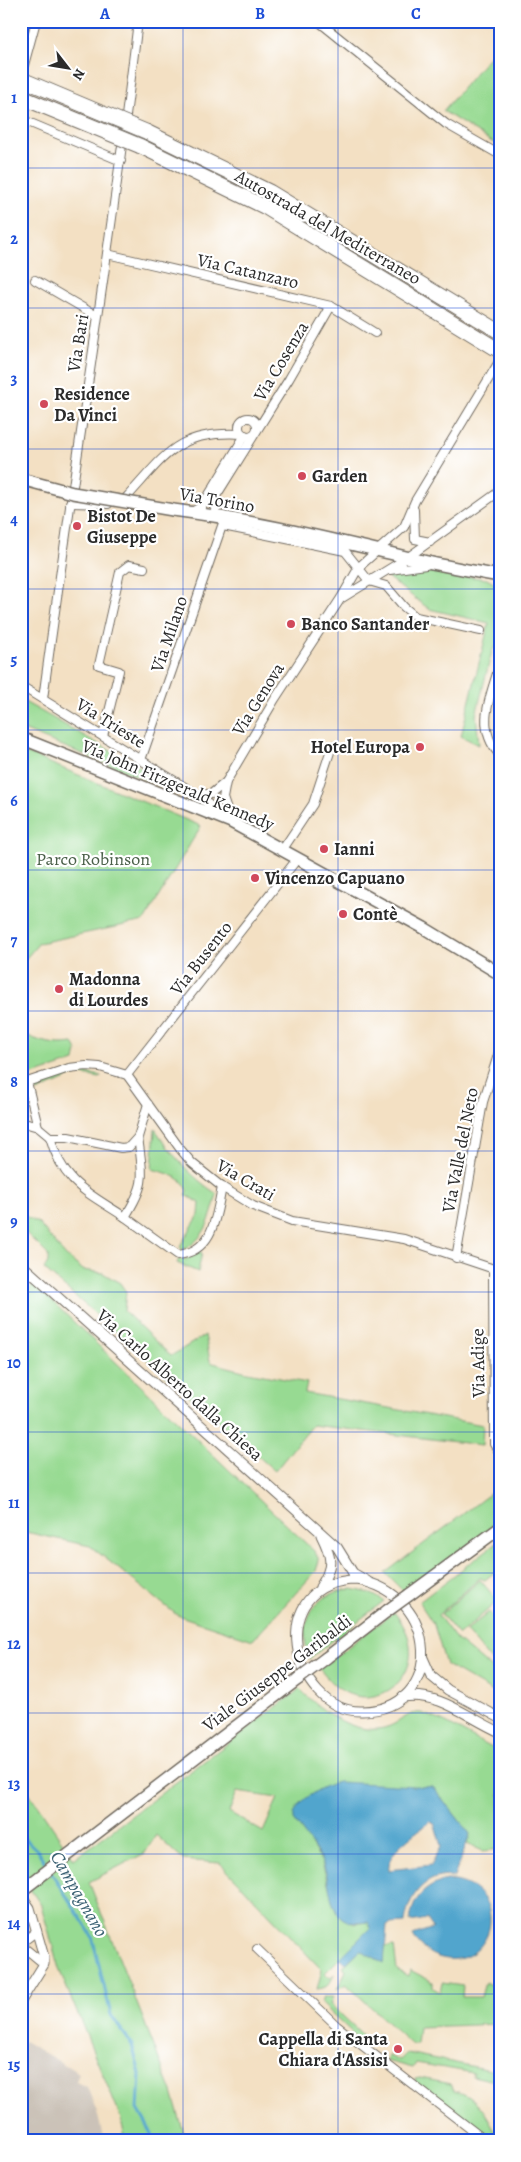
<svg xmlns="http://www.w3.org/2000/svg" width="521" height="2162" viewBox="0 0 521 2162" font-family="Alegreya,serif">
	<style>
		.industrial { fill: #cbc2b8 }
		.green { fill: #97da92; stroke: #61825e; fill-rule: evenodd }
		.water { fill: #51a5cd; stroke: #3e687c; fill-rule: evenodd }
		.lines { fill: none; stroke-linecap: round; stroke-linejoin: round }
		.stream { stroke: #51a5cd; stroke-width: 3 }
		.minor-casing { stroke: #716a60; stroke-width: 10 }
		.tertiary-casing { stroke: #716a60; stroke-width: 11 }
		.primary-casing { stroke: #716a60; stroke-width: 14 }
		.motorway-casing { stroke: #716a60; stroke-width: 16 }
		.minor { stroke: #fff; stroke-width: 8 }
		.tertiary { stroke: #fff; stroke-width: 9 }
		.primary { stroke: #fff; stroke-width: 11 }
		.motorway { stroke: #fff; stroke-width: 14 }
		.primary-bridge-casing { stroke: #716a60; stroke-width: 14; stroke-linecap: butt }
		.motorway-bridge-casing { stroke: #716a60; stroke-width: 16; stroke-linecap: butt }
		.primary-bridge { stroke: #fff; stroke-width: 11 }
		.motorway-bridge { stroke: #fff; stroke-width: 14 }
		.grid { fill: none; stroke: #1d4ed8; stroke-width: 1; stroke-opacity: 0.55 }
		.poi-dot { fill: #d1495b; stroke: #fff; stroke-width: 2 }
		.labels { text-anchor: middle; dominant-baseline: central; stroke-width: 4.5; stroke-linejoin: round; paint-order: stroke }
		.street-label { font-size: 18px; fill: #2b2b2b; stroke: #fff }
		.poi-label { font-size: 18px; font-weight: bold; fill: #2b2b2b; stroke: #fff; text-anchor: start }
		.park-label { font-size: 18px; fill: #4b604a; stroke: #fff }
		.water-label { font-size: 19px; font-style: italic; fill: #3c6274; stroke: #fff }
		.neatline { fill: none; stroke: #1d4ed8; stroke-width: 2 }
		.grid-label { font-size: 16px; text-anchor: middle; font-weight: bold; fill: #1d4ed8 }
	</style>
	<rect width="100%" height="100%" fill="#fff"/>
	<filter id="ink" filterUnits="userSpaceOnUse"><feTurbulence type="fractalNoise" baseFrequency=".02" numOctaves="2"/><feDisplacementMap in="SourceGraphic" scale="10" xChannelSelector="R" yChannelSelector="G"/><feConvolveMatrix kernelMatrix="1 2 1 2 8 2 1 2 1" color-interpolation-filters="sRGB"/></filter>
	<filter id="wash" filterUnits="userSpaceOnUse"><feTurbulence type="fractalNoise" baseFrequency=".0096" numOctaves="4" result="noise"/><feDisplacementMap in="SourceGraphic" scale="20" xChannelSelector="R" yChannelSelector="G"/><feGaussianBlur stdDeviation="1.12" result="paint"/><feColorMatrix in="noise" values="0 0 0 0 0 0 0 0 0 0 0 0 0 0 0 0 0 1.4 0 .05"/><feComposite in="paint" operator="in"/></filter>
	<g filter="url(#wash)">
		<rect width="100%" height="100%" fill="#f3e0c3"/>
		<!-- industrial -->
		<polygon class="industrial" points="24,2041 79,2073 76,2082 87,2087 97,2112 104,2141 21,2141 21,2046"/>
		<!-- green -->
		<g class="green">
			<polygon points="500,44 500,147 443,111"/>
			<polygon points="421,570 487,579 500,587 500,642 492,651 476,715 479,745 461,736 489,623 429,609 387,577 390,573"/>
			<polygon points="21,700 173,786 176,790 173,791 21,729"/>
			<polygon points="21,751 201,826 144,921 39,943 21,964"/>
			<path d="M21,1032C38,1042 54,1046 73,1043L77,1051L75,1061L21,1079Z"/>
			<polygon points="76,1071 101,1076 100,1078 77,1074 37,1092 34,1086 52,1077"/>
			<path d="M155,1129C172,1155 191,1177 217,1194C211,1217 206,1240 182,1250L180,1246L199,1215L200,1203L186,1195L188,1191C183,1176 166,1173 152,1169Z"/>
			<polygon points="21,1214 38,1223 66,1256 83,1270 103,1273 120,1283 126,1292 124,1311 171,1356 205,1335 210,1361 213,1363 247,1372 307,1383 305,1393 483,1425 482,1445 312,1425 275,1471 44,1269 48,1262 48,1255 21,1228"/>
			<polygon points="200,1251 202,1253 198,1272 177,1263 179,1259 187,1259"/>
			<polygon points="34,1284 315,1552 319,1560 316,1571 253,1640 177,1615 90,1546 21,1531 21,1298"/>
			<polygon points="500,1486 500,1521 405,1593 385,1573"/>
			<polygon points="500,1540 500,1568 485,1580 480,1578 438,1615 456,1639 500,1675 500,1696 446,1665 434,1625 419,1602"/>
			<polygon points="480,1580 498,1601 459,1635 441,1614"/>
			<path d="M352,1589L370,1593L384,1601L309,1659C297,1623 313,1591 352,1589Z"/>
			<path d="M394,1612C401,1621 409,1633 410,1646C415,1684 373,1710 341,1690C332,1685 326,1676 319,1669Z"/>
			<polygon points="489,1612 500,1625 500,1671 466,1631"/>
			<path d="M300,1689C321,1711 358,1739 390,1726C400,1722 410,1711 421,1713C444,1719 477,1741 500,1752V1849L483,1851L467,1844L470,1834L433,1787L311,1844L322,1862L336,1912L354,1924L368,1922L371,1927L325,1973L330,1978L334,1974C330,1984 328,1988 317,1989L322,1970L220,1863L183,1860L156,1835L145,1853L89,1882L172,2092L186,2141H126L120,2116L59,1969L41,1905L21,1876V1781L74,1859ZM237,1792L278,1798L263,1832L229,1812Z"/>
			<polygon points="394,1946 397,1970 408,1976 410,1970 433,1982 433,1988 440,1992 442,1983 463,1986 462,1997 481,1997 485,1982 500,1990 500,2024 419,2027 417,2045 412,2045 346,1984 337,1989 346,1971 343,1967 360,1950 384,1962 385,1947"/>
			<polygon points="323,1997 333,1997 330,2004 364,2036 360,2040 321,2003"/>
			<polygon points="407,2053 500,2072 500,2077 495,2081 473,2076 474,2073 416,2063 413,2068 386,2061 389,2055 400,2060"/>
			<path d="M420,2078L451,2084L454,2091C480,2096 489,2119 500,2141H491L416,2084L415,2079Z"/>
		</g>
		<!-- water -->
		<g class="water">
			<path d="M338,1782L433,1787L470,1834L454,1877C426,1872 407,1897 405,1923L390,1924L387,1926L384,1963L360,1950L346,1963L340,1958L371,1927L368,1922C324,1929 335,1889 322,1862C315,1847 303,1833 294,1820C291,1803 323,1785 338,1782ZM431,1821L435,1825L441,1846L431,1865L389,1870C386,1850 418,1832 431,1821Z"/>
			<path d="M447,1880C515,1885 494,1971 442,1958C429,1955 419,1947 413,1935L433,1928L427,1919L410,1922C412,1898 425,1886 447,1880Z"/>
		</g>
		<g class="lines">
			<!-- stream -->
			<g class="stream">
				<polyline points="21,1835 37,1850 48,1867"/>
				<polyline points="51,1872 92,1936 111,2015 132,2045 140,2074 138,2109 156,2141"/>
			</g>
		</g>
	</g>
	<g filter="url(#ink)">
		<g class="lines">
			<!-- minor casing -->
			<g class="minor-casing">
				<g id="minor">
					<polyline points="318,21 446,124 500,155"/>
					<polyline points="21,76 36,21"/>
					<polyline points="21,119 121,161"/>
					<polyline points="107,254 331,306 375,333"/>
					<polyline points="35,280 97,316"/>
					<circle cx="248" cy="427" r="9"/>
					<path d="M119,502L126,498C166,455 177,430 242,434"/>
					<polyline points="70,503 108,504"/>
					<polyline points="414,510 415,539 430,542"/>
					<polyline points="192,512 202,506 245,435"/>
					<polyline points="217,516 213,501 289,379 331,306"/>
					<polyline points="223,526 345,551 369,581 386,586 404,607 416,617 481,631"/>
					<polyline points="390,570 426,565"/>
					<polyline points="342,598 407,558 500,491"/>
					<path d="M500,664C491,695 474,728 500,755"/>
					<polyline points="21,686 196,794 223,816"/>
					<path d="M43,699C73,472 111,248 138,21"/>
					<polyline points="103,736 119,671 99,665 120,572 129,565 144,568"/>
					<polyline points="141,760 223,523"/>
					<polyline points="196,794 211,794 226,782"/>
					<polyline points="231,822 223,798 226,782 275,699 341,598 359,567 404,527 415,501 500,360"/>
					<polyline points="283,849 313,804 332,746"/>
					<polyline points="127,1075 298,858"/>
					<polyline points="27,1082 38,1127 50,1137 68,1137 121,1148 129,1147 138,1137 148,1104"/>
					<polyline points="21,1084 69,1068 86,1066 100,1067 127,1075 181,1150 192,1163 222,1187 253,1206 292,1221 404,1239 500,1271"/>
					<polyline points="21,1122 38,1127"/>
					<path d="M50,1137C63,1184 87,1192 125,1217"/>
					<path d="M138,1137C143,1177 147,1182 125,1217L178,1255C214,1251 216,1216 222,1187"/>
					<polyline points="456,1258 483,1102 500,1049"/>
					<polyline points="493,1271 494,1444 500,1453"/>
					<polyline points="21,1940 25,1940 37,1931"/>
					<polyline points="21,1945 44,1964"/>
					<polyline points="257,1949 337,2026 486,2141"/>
				</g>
			</g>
			<!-- tertiary casing -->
			<g class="tertiary-casing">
				<g id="tertiary">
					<polyline points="21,1264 337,1547 353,1573 367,1581"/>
					<path d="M357,1580C440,1593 447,1710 362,1711C291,1713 262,1580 357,1580Z"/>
					<path d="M320,1587C334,1566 332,1557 321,1535"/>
					<polyline points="423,1658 431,1676 448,1690 500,1718"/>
					<path d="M403,1697C439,1691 468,1718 500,1732"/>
					<polyline points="21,1895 30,1908 44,1957 44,1964 21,2001"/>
				</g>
			</g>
			<!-- primary casing -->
			<g class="primary-casing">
				<g id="primary">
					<path d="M173,510C252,520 329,539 406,557C437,565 468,570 500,576"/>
					<polyline points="21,738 231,822 424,928 500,974"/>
					<polyline points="409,1595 500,1528"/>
					<polyline points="326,1658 387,1611"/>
					<polyline points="21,1891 298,1679"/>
				</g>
			</g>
			<!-- motorway casing -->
			<g class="motorway-casing">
				<g id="motorway">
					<polyline points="147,132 270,192 500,332"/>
					<polyline points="140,146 265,207 500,351"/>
				</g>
			</g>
			<!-- minor -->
			<use href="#minor" class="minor"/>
			<!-- tertiary -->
			<use href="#tertiary" class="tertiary"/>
			<!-- primary -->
			<use href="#primary" class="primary"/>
			<!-- motorway -->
			<use href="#motorway" class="motorway"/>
			<!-- primary-bridge casing -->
			<g class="primary-bridge-casing">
				<g id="primary-bridge">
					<polyline points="21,479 73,493 173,510"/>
					<polyline points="387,1611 409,1595"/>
					<polyline points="298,1679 326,1658"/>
				</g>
			</g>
			<!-- motorway-bridge casing -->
			<g class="motorway-bridge-casing">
				<g id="motorway-bridge">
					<polyline points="21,79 147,132"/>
					<polyline points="21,97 140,146"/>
				</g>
			</g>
			<!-- primary-bridge -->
			<use href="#primary-bridge" class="primary-bridge"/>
			<!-- motorway-bridge -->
			<use href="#motorway-bridge" class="motorway-bridge"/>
		</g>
	</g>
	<!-- grid -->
	<path class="grid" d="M183,21V2141M338,21V2141M21,168H500M21,308H500M21,449H500M21,589H500M21,730H500M21,870H500M21,1011H500M21,1151H500M21,1292H500M21,1432H500M21,1573H500M21,1713H500M21,1854H500M21,1994H500"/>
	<!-- markers -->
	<g class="poi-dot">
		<circle cx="44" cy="404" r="5"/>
		<circle cx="302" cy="476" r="5"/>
		<circle cx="77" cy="526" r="5"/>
		<circle cx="291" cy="624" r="5"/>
		<circle cx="420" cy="747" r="5"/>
		<circle cx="324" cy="849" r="5"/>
		<circle cx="255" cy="878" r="5"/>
		<circle cx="343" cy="914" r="5"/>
		<circle cx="59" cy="989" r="5"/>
		<circle cx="398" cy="2049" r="5"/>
	</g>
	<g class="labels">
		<!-- street labels -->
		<g class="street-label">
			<text transform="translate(328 227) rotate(30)">Autostrada del Mediterraneo</text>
			<text transform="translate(248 271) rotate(13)">Via Catanzaro</text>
			<text transform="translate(78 343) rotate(-81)">Via Bari</text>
			<text transform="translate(281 361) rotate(-59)">Via Cosenza</text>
			<text transform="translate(217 500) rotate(10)">Via Torino</text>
			<text transform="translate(169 634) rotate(-71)">Via Milano</text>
			<text transform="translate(258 699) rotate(-58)">Via Genova</text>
			<text transform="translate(111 723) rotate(32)">Via Trieste</text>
			<text transform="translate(178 785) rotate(23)">Via John Fitzgerald Kennedy</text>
			<text transform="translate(201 958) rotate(-52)">Via Busento</text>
			<text transform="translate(460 1150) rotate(-79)">Via Valle del Neto</text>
			<text transform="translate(246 1180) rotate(30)">Via Crati</text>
			<text transform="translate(478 1363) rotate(-91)">Via Adige</text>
			<text transform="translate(180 1385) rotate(42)">Via Carlo Alberto dalla Chiesa</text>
			<text transform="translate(277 1673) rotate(-37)">Viale Giuseppe Garibaldi</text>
		</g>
		<!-- poi labels -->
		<g class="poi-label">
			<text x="54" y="394">Residence<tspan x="54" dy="21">Da Vinci</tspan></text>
			<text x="312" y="476">Garden</text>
			<text x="87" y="516">Bistot De<tspan x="87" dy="21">Giuseppe</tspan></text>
			<text x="301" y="624">Banco Santander</text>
			<text x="410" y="747" text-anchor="end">Hotel Europa</text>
			<text x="334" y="849">Ianni</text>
			<text x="265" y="878">Vincenzo Capuano</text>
			<text x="353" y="914">Contè</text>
			<text x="69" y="979">Madonna<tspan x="69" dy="21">di Lourdes</tspan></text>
			<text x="388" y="2039" text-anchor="end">Cappella di Santa<tspan x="388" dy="21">Chiara d'Assisi</tspan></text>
		</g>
		<!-- park labels -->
		<g class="park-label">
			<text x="93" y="859">Parco Robinson</text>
		</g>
		<!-- water labels -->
		<g class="water-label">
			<text transform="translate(79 1894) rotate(60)">Campagnano</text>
		</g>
	</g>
	<!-- margin -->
	<rect width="521" height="2162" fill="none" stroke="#fff" stroke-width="55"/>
	<!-- north arrow -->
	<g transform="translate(68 68) rotate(121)" stroke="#ffffff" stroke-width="4" paint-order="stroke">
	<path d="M0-4L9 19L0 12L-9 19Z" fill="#2b2b2b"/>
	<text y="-8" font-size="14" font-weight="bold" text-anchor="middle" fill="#2b2b2b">N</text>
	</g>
	<rect x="28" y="28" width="466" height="2106" class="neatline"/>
	<g class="grid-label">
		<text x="105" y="19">A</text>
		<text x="260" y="19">B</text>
		<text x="416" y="19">C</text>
		<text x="14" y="103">1</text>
		<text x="14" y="244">2</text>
		<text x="14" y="384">3</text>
		<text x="14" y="525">4</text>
		<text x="14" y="665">5</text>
		<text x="14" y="806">6</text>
		<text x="14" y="946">7</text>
		<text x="14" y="1087">8</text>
		<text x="14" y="1227">9</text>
		<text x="14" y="1368">10</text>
		<text x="14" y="1508">11</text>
		<text x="14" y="1649">12</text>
		<text x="14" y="1789">13</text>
		<text x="14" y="1929">14</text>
		<text x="14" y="2070">15</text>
	</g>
</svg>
